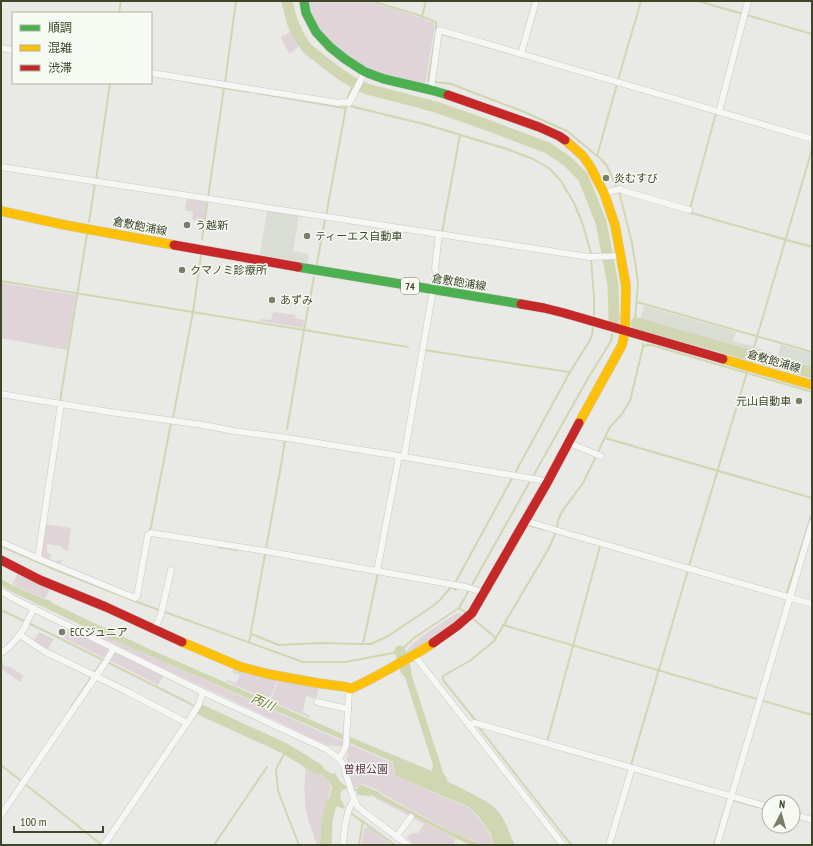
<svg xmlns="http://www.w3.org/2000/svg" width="813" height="846" viewBox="0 0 813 846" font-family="'PT Sans Narrow','Noto Sans JP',sans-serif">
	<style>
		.built { fill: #daddd3 }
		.green { fill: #dfd5d9 }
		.water { fill: #d0d6b2 }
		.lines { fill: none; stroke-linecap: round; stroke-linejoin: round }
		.stream { stroke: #d0d6b2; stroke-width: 2 }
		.river { stroke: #d0d6b2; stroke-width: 11 }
		.street-casing { stroke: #c7c8c3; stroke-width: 7 }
		.fast-casing { stroke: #c7c8c3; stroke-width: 10 }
		.slow-casing { stroke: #c7c8c3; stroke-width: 10 }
		.jam-casing { stroke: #c7c8c3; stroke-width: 10 }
		.street { stroke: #f6f7f4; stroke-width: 6 }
		.fast { stroke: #4caf50; stroke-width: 9 }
		.slow { stroke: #ffc107; stroke-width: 9 }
		.jam { stroke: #c62828; stroke-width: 9 }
		.poi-dot { fill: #797f6b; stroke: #f7f9f3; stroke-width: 1.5 }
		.labels { text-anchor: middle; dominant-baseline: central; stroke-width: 3; stroke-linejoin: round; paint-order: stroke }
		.shield { fill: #f7f9f3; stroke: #757c66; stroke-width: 1 }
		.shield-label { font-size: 10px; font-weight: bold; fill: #3d4629 }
		.poi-label { font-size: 11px; fill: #3d4629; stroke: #f7f9f3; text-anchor: start }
		.street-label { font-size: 11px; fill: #3d4629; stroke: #f7f9f3 }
		.park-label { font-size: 11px; fill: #62354d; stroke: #f7f9f3 }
		.water-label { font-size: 12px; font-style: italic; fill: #68782e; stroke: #f7f9f3 }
	</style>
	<rect width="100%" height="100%" fill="#e9eae5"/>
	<!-- built -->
	<g class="built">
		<polygon points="267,211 299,215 293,251 309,254 308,263 260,255"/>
		<polygon points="644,306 736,332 733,341 753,346 752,352 640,320"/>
		<polygon points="781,345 812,354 812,371 766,357 766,355 755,352 756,348 778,355"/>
	</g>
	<!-- green -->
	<g class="green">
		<polygon points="306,1 367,1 404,12 434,23 434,31 425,86 395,79 368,68 346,56 319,31 313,21"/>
		<path d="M289,21C294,32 301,43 309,53L308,54L300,45L290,54L285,46L281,37L290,32L286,22Z"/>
		<polygon points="187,198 208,200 204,222 192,220 193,212 185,210"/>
		<polygon points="2,283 76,295 67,350 1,338 1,291"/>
		<polygon points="273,312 296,315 295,318 304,320 303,328 260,321 260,319 271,320"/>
		<polygon points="44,524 71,528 68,551 63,549 61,546 47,544 47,553 51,554 50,560 58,561 61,560 62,560 60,566 39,558"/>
		<polygon points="18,573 51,586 45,599 12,584"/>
		<path d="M457,613L466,615L429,643L405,655C407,643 446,621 457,613Z"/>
		<polygon points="69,629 110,649 111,650 106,659 64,638"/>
		<polygon points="39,632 54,639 47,651 33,642"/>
		<polygon points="104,635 344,742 343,746 335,746 327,745 169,671 102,638"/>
		<polygon points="116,652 164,675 158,685 109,660 112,653"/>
		<polygon points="1,661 3,662 4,666 10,667 24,676 20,682 1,669"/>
		<polygon points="234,668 279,678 269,700 225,681 229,680 236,683 240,675 232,672"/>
		<polygon points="280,678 319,686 316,699 306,696 303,712 310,716 310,718 270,701"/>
		<path d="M349,744L393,763L396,776L469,808C481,820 488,830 495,845H483L467,838L440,826L381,793L378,790L359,783L358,788L353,787L346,765Z"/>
		<path d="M306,765L328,780L331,788L325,814L323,845H317C314,835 309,825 307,815C304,803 304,777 306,765Z"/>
		<polygon points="368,796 377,798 408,813 456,839 453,845 415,845 406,838 412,833 418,833 424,824 373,797 367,797"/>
		<polygon points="369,827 392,845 361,845 364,828"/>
	</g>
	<!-- water -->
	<g class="water">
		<path d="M1,579L12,585L46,600L47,599L52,602V603L147,648L350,737L432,771L433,765L403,671V666L407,665L410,670L443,772L446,777L447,781C462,789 484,798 496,809C505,818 509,833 515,845H495L490,833L479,817L469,807L396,776L393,762L87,628L8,590L1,585Z"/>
		<path d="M308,759L332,774L334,773L336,774V775C342,786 346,786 358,789L359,784L379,792L380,794L439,826L482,845H471L455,838L408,813L377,798L373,796L357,795V791L345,789L342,790C338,796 342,801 345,807L344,809L337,806L329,819H326V815L332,787L328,780L306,763Z"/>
	</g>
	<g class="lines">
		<!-- stream -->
		<g class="stream">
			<polyline points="372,1 418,15 436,22 436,32 428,81 452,84 464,89 522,111 567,131 602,160 607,166 620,195 632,243 636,268 638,283 635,320 636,323"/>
			<polyline points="698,1 812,34"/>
			<polyline points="119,13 121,1"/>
			<polyline points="422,17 426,1"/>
			<polyline points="441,34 456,38"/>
			<polyline points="618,80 641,1"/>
			<polyline points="184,81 224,88"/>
			<polyline points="225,83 236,1"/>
			<polyline points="256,93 345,108"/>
			<polyline points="347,102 348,97 354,83"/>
			<polyline points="349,105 358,108 424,124 507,149 533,159 550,169 561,181 574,203 582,222 592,256"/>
			<polyline points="597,156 617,84"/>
			<polyline points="96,180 110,83"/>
			<polyline points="690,209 716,113"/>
			<polyline points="688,212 812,247"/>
			<polyline points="326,216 346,107"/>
			<polyline points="89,222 95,183"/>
			<polyline points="442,232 460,135"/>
			<polyline points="202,239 224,88 249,92"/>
			<polyline points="591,259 594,297 594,315"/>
			<polyline points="317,264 325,219"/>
			<polyline points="1,281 304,330 314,277"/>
			<polyline points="637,302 812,352"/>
			<polyline points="614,317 622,319"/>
			<polyline points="642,332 644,326"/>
			<polyline points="643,347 647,345 651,345 812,392"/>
			<polyline points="424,350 569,372"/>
			<polyline points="750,361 812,149"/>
			<polyline points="60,401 87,234"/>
			<polyline points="173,418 193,312 201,256"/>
			<polyline points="287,429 304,330 408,347"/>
			<polyline points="605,438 812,498"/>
			<polyline points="528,525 545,530"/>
			<polyline points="557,528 558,520 563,510 583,483 610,427 622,414 630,401 643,347 643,344"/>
			<polyline points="150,532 171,423 173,423"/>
			<polyline points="1,546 56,570 137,602 303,662 345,662 393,653 400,651 414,638 459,608 587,380 611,341 612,334"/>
			<polyline points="218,547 237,550"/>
			<polyline points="689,566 747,372"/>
			<polyline points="455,583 570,372 590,340 592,335 593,328"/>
			<polyline points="451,587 456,590"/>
			<polyline points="786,596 812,513"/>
			<polyline points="459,608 468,614"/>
			<polyline points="1,610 49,633 185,701 201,710"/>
			<polyline points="471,617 496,638"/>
			<polyline points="503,625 812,715"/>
			<polyline points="251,634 279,645 318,643 363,644 371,644 388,636 433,606 440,600 451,587"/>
			<polyline points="249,643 282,460 285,440"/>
			<polyline points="363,644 378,573"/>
			<polyline points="71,707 103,660"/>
			<polyline points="476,721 443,680 443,676 471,660 494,641 549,548 556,532"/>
			<polyline points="477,725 564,836 572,845"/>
			<polyline points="547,742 600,546"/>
			<polyline points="287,749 276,769 278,791 299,845"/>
			<polyline points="582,756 597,760"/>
			<polyline points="1,765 102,845"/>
			<polyline points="631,765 688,570"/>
			<polyline points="732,800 769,810"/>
			<polyline points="352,814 395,845"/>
			<polyline points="214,845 267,767"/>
			<polyline points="359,845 363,821"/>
			<polyline points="714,845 728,798 726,798"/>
		</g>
		<!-- river -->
		<g class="river">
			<path d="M287,1C290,17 296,34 306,47C309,50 314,54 318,57C333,69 349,82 367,89L436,107L490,126L548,148L567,161L583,177L601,222L613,285L614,320"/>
			<polyline points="636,323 812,373"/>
			<polyline points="400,651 406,671"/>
			<polyline points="201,710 284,748 318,769"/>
			<polyline points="326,845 327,821 331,804"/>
		</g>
		<!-- street casing -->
		<g class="street-casing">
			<g id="street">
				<polyline points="1,48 13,50"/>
				<polyline points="521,54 536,1"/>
				<polyline points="151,73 339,103 343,102 349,103 365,72"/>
				<polyline points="431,90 439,30 812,139"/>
				<polyline points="719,112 748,1"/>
				<polyline points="1,167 589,257 621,256"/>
				<polyline points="604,193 620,189 624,191 689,210"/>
				<polyline points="1,394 110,412 203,425 234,431 287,438 399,456 540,480 547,483"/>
				<polyline points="569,443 601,456"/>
				<polyline points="404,457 433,290 436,273 435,268 439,234"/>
				<polyline points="526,521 562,532 812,604"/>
				<polyline points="1,542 37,558 135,598 137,596 148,535 151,533 265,551 466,587 485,593"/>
				<polyline points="38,558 61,404"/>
				<polyline points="377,571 399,456"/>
				<polyline points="1,591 16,600 203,692 326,749 338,758 343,764 352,794 357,806 364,812 408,845"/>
				<polyline points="155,629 161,614 171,570"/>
				<polyline points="20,635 44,651 126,691 187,723"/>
				<path d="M1,653C12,646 19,636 26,626V624L34,608"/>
				<polyline points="415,656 421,664 563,845"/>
				<polyline points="317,702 348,709"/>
				<polyline points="468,724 475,723 479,724 769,807"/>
				<polyline points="338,758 342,754 346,745 349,691 350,689"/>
				<polyline points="793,814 812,820"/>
				<polyline points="1,815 105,663 114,648"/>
				<polyline points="396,837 411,817"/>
				<polyline points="104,845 187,723 198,706 203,692"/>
				<path d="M343,845C344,834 346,808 354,801"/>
				<polyline points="609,845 632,768"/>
				<polyline points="717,845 812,523"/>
			</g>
		</g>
		<!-- fast casing -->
		<g class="fast-casing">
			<g id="fast">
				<polyline points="304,1 306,13 316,32 330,47 345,59 365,72 384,79 431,90 448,95"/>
				<polyline points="298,267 521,304"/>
			</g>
		</g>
		<!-- slow casing -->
		<g class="slow-casing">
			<g id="slow">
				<polyline points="565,140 583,156 590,166 604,193 615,225 626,286 625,331 622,345 579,423"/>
				<polyline points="1,211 65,225 174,245"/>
				<polyline points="723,359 812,385"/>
				<path d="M182,642L241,667L268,674L317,683L347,687L350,689C367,682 382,673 398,664C410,657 422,651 433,643"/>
			</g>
		</g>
		<!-- jam casing -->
		<g class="jam-casing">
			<g id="jam">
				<polyline points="448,95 539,127 559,136 565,140"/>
				<polyline points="174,245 298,267"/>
				<polyline points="521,304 544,308 564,313 723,359"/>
				<polyline points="1,560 40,580 106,607 182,642"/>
				<polyline points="433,643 457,626 472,613 547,483 579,423"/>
			</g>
		</g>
		<!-- street -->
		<use href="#street" class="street"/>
		<!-- fast -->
		<use href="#fast" class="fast"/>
		<!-- slow -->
		<use href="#slow" class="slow"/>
		<!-- jam -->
		<use href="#jam" class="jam"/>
	</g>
	<!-- markers -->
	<g class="poi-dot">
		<circle cx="606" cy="178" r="4"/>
		<circle cx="187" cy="225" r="4"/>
		<circle cx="307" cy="236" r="4"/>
		<circle cx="182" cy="270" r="4"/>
		<circle cx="272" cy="300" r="4"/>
		<circle cx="799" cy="401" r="4"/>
		<circle cx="62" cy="632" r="4"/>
	</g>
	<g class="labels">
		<!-- shield labels -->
		<rect class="shield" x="401" y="278" width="18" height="16" rx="3"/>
		<g class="shield-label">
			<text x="410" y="286">74</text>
		</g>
		<!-- poi labels -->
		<g class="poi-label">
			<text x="614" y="178">炎むすび</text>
			<text x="195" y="225">う越新</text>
			<text x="315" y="236">ティーエス自動車</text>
			<text x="190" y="270">クマノミ診療所</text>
			<text x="280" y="300">あずみ</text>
			<text x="791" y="401" text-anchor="end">元山自動車</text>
			<text x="70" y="632">ECCジュニア</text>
		</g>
		<!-- street labels -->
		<g class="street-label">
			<text transform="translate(140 226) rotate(11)">倉敷飽浦線</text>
			<text transform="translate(459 282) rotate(9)">倉敷飽浦線</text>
			<text transform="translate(774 361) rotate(16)">倉敷飽浦線</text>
		</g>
		<!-- park labels -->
		<g class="park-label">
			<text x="366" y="769">曽根公園</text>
		</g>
		<!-- water labels -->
		<g class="water-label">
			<text transform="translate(263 702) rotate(24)">丙川</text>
		</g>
	</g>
	<!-- border -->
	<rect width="813" height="846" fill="none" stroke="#3d4629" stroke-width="4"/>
	<!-- legend -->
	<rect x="12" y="12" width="140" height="72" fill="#f7f9f3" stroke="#adb1a2"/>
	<rect x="20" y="25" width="20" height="6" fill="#4caf50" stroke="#adb1a2"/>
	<text x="48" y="32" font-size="12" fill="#3d4629">順調</text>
	<rect x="20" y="45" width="20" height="6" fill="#ffc107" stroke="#adb1a2"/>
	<text x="48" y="52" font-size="12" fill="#3d4629">混雑</text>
	<rect x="20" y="65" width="20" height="6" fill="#c62828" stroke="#adb1a2"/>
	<text x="48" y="72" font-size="12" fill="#3d4629">渋滞</text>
	<!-- north arrow -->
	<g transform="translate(781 814) rotate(6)"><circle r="19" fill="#f7f9f3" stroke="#adb1a2"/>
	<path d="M0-3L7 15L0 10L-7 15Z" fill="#797f6b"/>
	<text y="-6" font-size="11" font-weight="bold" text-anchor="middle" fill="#3d4629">N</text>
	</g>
	<!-- scale -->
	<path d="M14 826v6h89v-6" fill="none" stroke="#3d4629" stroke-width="2"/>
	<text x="20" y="826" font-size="12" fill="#3d4629" stroke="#f7f9f3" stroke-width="3" paint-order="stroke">100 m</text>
</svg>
